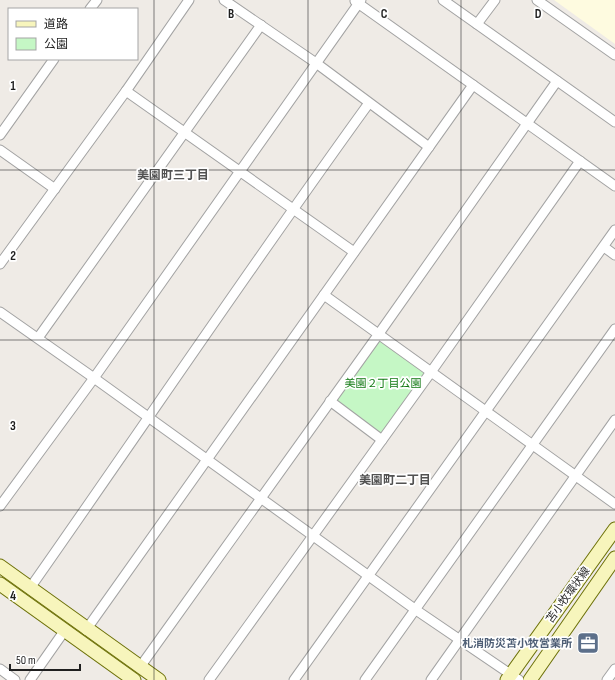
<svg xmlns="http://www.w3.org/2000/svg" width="615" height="680" viewBox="0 0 615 680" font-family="'Sofia Sans Condensed','Noto Sans JP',sans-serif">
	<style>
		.education { fill: #fefbe0 }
		.park { fill: #c5f7c5 }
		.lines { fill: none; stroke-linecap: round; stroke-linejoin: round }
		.street-casing { stroke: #a3a3a3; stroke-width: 11 }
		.secondary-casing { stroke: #6e720a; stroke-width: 15 }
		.street { stroke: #fff; stroke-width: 9 }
		.secondary { stroke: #f7f5bc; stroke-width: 13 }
		.grid { fill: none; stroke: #1f1f1f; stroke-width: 1; stroke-opacity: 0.55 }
		.labels { text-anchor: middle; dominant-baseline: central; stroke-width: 3.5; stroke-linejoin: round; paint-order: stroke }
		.park-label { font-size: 11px; fill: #117912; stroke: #fff }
		.street-label { font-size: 11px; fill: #1f1f1f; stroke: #fff }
		.service-label { font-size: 11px; font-weight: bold; fill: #4e5e75; stroke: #fff; text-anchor: end }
		.neighbourhood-label { font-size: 12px; font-weight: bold; fill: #525252; stroke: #fff }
		.grid-label { font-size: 13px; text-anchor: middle; font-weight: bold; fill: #1f1f1f; stroke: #fff; stroke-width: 3.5; stroke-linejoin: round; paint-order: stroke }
	</style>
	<rect width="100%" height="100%" fill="#efebe6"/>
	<!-- education -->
	<polygon class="education" points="554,0 615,0 615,44"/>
	<!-- park -->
	<polygon class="park" points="378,335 431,372 382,440 330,401"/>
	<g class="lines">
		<!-- street casing -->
		<g class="street-casing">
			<g id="street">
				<polyline points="224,0 316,63 429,147"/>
				<polyline points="443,0 615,122"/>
				<polyline points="537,0 615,55"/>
				<polyline points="355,1 615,186"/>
				<polyline points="90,9 97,0"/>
				<polyline points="477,24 495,0"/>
				<polyline points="126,91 354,252"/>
				<polyline points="0,135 54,59"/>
				<polyline points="0,150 55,189"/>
				<polyline points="604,247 615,255"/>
				<polyline points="0,264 126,91 189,0"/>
				<polyline points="324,295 615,504"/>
				<polyline points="0,312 94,378 416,610 519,680"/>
				<polyline points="38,338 261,25"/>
				<polyline points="330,401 382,440"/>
				<polyline points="0,506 94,378 361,0"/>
				<path d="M30,588C143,427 253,263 369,103"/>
				<polyline points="86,630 473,85"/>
				<polyline points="140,667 378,335 557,81"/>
				<polyline points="0,669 15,680"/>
				<polyline points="30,680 65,630"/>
				<polyline points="209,680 431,372 580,161"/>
				<polyline points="294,680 615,230"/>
				<polyline points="365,680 615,329"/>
				<polyline points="431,680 615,420"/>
				<polyline points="607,680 615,669"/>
			</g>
		</g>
		<!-- secondary casing -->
		<g class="secondary-casing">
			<g id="secondary">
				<polyline points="0,566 159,680"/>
				<polyline points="0,584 134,680"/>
				<polyline points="507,680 615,529"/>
				<polyline points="530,680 615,558"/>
			</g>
		</g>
		<!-- street -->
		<use href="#street" class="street"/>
		<!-- secondary -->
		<use href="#secondary" class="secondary"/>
	</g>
	<!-- grid -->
	<path class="grid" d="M154,0V680M308,0V680M461,0V680M0,170H615M0,340H615M0,510H615"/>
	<!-- icons -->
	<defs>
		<g id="office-square" transform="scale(1.15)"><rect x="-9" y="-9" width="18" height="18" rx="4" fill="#5c6f8a" stroke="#fff"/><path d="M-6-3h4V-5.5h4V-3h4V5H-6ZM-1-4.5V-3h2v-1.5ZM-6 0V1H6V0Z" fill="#fff"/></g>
	</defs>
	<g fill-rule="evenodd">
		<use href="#office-square" x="588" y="643"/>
	</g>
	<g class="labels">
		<!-- park labels -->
		<g class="park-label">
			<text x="383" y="383">美園２丁目公園</text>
		</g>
		<!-- street labels -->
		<g class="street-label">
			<text transform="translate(568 595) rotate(-54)">苫小牧環状線</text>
		</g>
		<!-- service labels -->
		<g class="service-label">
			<text x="572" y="643">札消防災苫小牧営業所</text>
		</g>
		<!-- neighbourhood labels -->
		<g class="neighbourhood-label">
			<text x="173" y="175">美園町三丁目</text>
			<text x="395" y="480">美園町二丁目</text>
		</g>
	</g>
	<g class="grid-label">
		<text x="231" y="18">B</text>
		<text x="384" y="18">C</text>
		<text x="538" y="18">D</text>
		<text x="13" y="90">1</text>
		<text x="13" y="260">2</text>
		<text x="13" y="430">3</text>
		<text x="13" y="600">4</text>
	</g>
	<!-- legend -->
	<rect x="8" y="8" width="130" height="52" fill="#ffffff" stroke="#a5a5a5"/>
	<rect x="16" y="21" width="20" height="6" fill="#f7f5bc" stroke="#a5a5a5"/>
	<text x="44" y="28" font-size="12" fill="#1f1f1f">道路</text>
	<rect x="16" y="38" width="20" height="12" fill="#c5f7c5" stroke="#a5a5a5"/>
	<text x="44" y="48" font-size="12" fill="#1f1f1f">公園</text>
	<!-- scale -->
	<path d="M10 664v6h70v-6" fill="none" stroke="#1f1f1f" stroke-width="2"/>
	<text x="16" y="664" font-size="12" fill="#1f1f1f" stroke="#ffffff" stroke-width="3" paint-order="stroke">50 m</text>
</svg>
